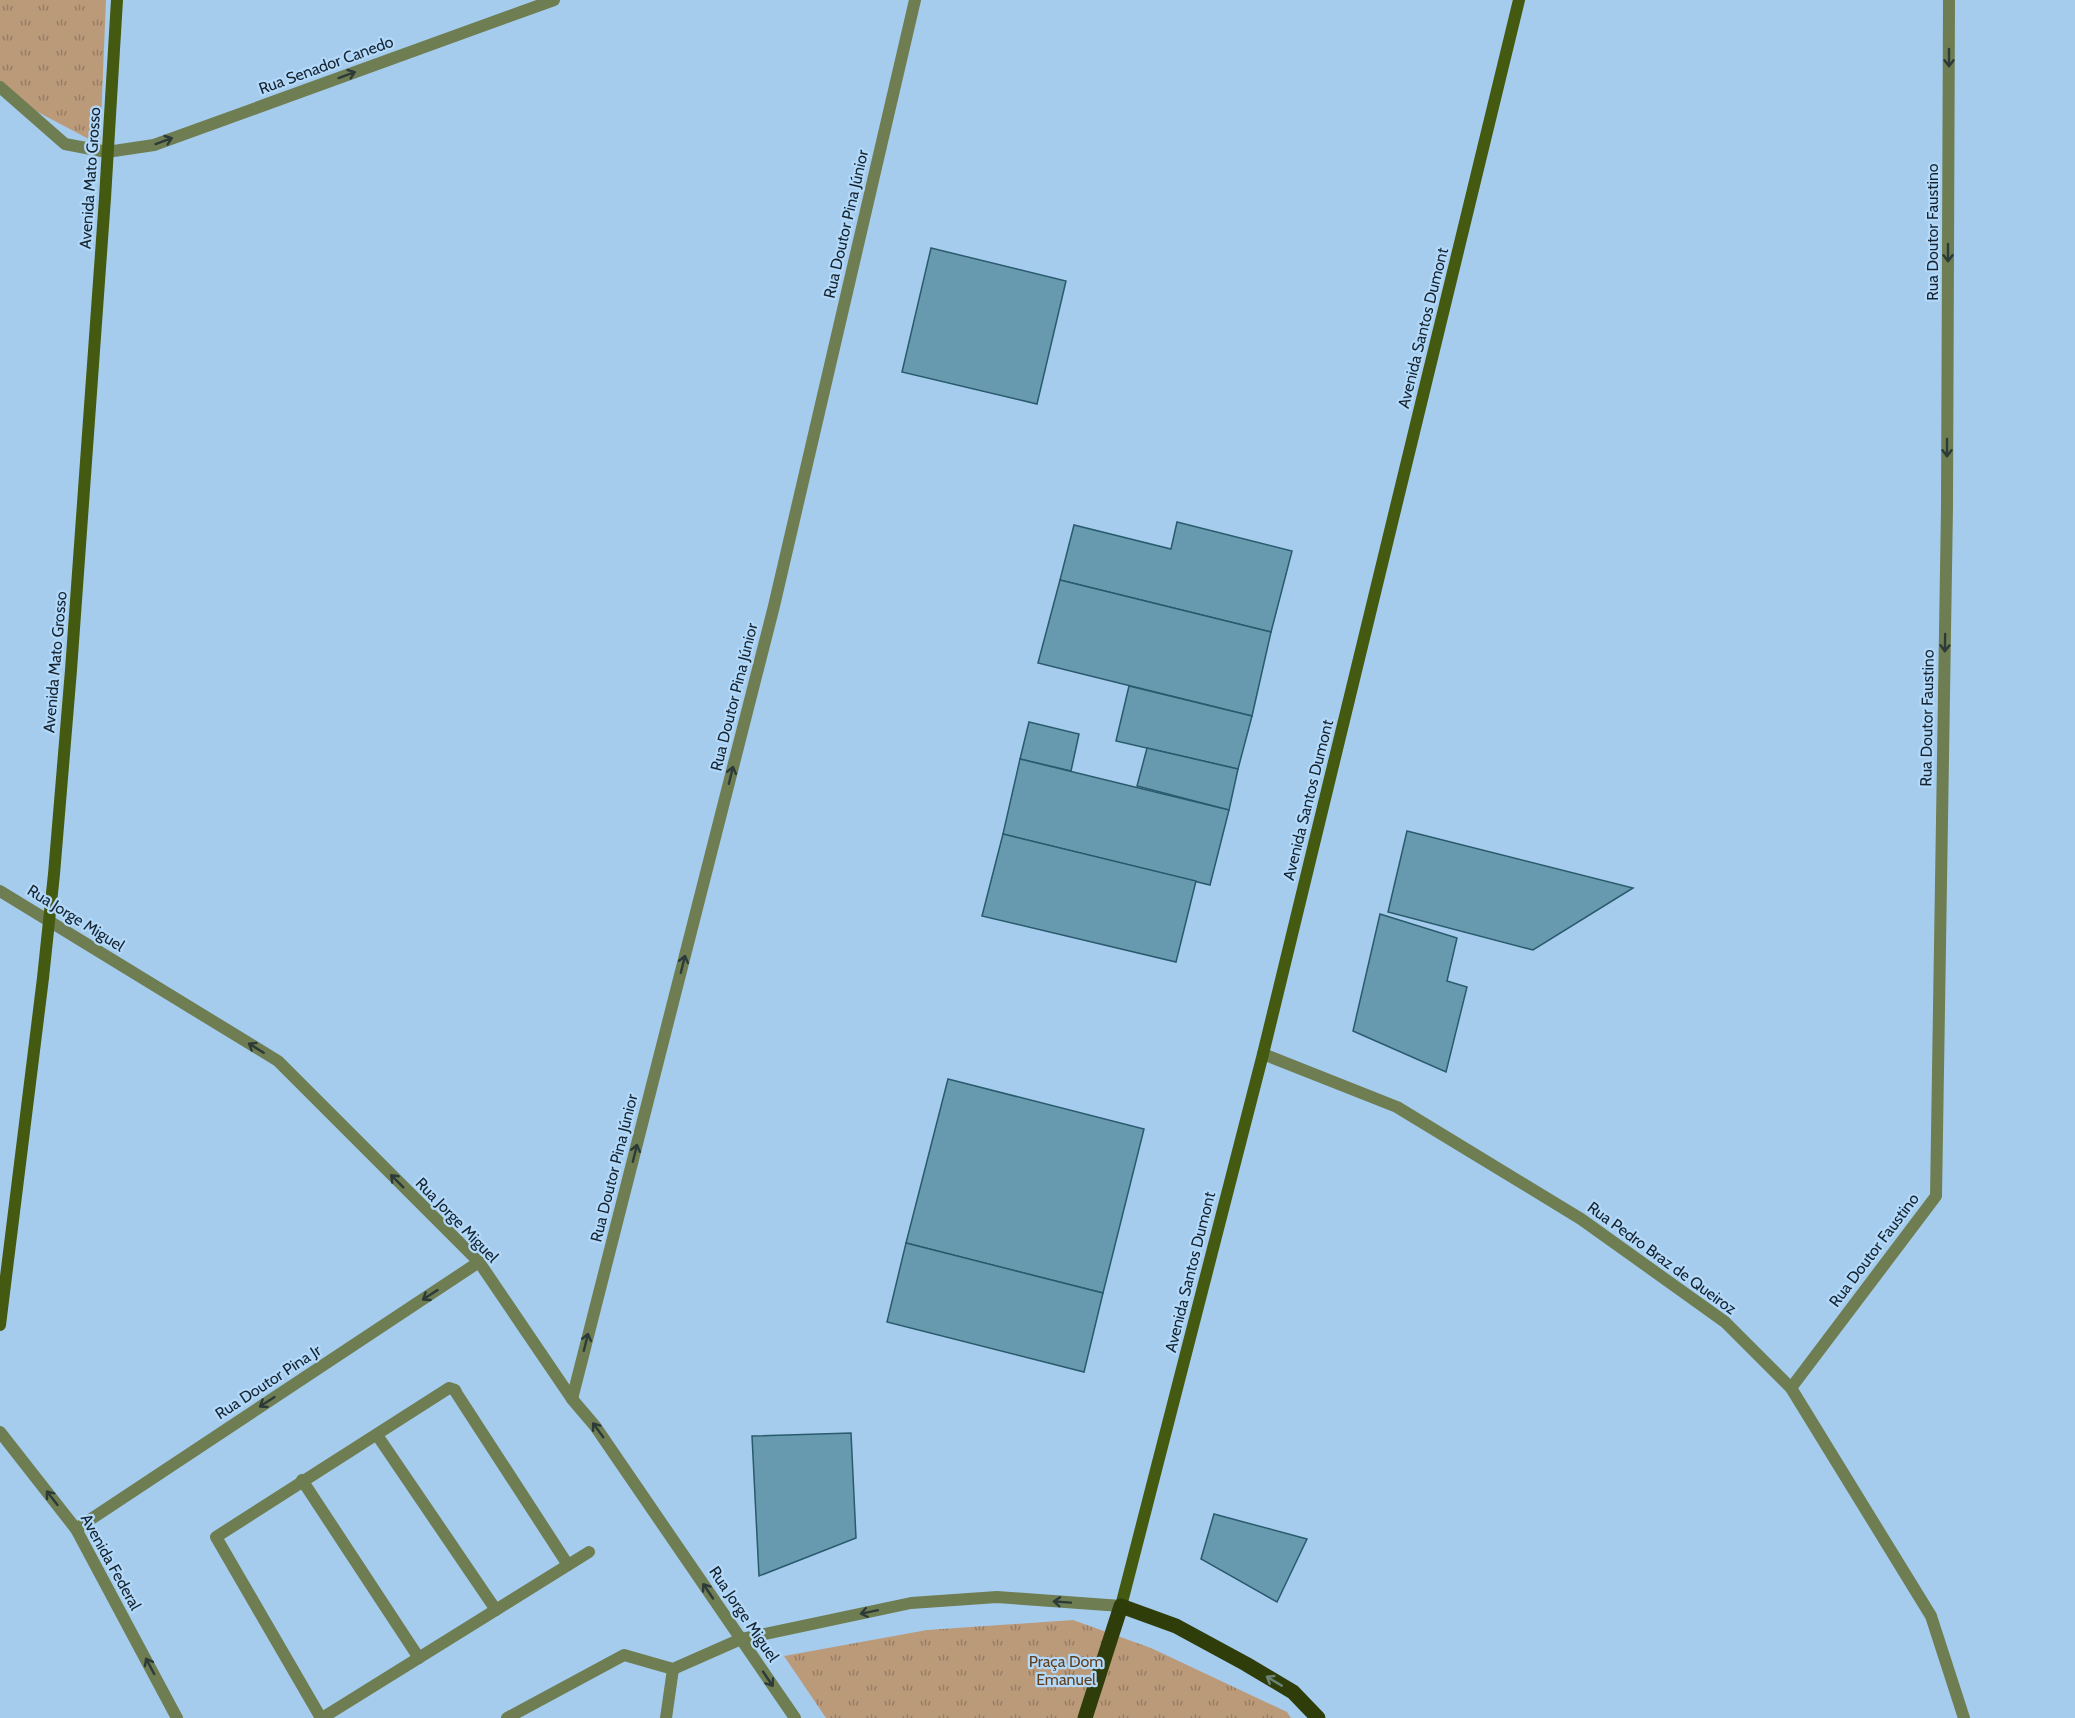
<svg xmlns="http://www.w3.org/2000/svg" width="2075" height="1718" viewBox="0 0 2075 1718" font-family="Cabin,sans-serif">
	<style>
		.grass { fill: url(#grass-tufts) }
		.building { fill: #689aaf; stroke: #295a6d; stroke-width: 1.5 }
		.lines { fill: none; stroke-linecap: round; stroke-linejoin: round }
		.lane { stroke: #6e7e52; stroke-width: 12 }
		.street { stroke: #6e7e52; stroke-width: 12 }
		.secondary { stroke: #445a10; stroke-width: 12 }
		.primary { stroke: #2e3d0a; stroke-width: 15 }
		.oneway { stroke: #2c3a38 }
		.oneway2 { stroke: #6a8376 }
		.labels { text-anchor: middle; dominant-baseline: central; stroke-width: 4.5; stroke-linejoin: round; paint-order: stroke }
		.street-label { font-size: 16px; fill: #162430; stroke: #b3d9fa }
		.park-label { font-size: 16px; fill: #623f1a; stroke: #b3d9fa }
	</style>
	<defs>
		<pattern id="grass-tufts" width="24" height="20" patternUnits="userSpaceOnUse" patternTransform="scale(1.5)"><rect width="24" height="20" fill="#bb9a7a"/><path d="M3 7l-1-3M5 7V3M7 7l1-3M15 17l-1-3M17 17v-4M19 17l1-3" fill="none" stroke="#977d64"/></pattern>
	</defs>
	<rect width="100%" height="100%" fill="#a6cced"/>
	<!-- grass -->
	<g class="grass">
		<polygon points="0,0 106,0 100,145 0,92"/>
		<polygon points="1073,1620 1151,1648 1287,1712 1291,1718 826,1718 784,1656 927,1630"/>
	</g>
	<!-- building -->
	<g class="building">
		<polygon points="931,248 1066,281 1037,404 902,372"/>
		<polygon points="1177,522 1292,551 1271,632 1060,580 1074,525 1171,549"/>
		<polygon points="1060,580 1271,632 1252,716 1038,663"/>
		<polygon points="1129,686 1252,716 1238,769 1116,741"/>
		<polygon points="1029,722 1079,734 1071,771 1020,759"/>
		<polygon points="1147,748 1238,769 1229,810 1137,786"/>
		<polygon points="1020,759 1229,810 1210,885 1003,834"/>
		<polygon points="1407,831 1633,888 1533,950 1388,912"/>
		<polygon points="1003,834 1196,881 1176,962 982,916"/>
		<polygon points="1380,914 1457,938 1447,981 1467,987 1446,1072 1353,1031"/>
		<polygon points="948,1079 1144,1129 1103,1293 906,1243"/>
		<polygon points="906,1243 1103,1293 1084,1372 887,1322"/>
		<polygon points="851,1433 856,1538 759,1576 752,1436"/>
		<polygon points="1214,1514 1307,1539 1277,1602 1201,1559"/>
	</g>
	<g class="lines">
		<!-- lane -->
		<g class="lane">
			<polyline points="377,1435 496,1610"/>
			<polyline points="302,1480 419,1658"/>
			<polyline points="321,1718 216,1537 449,1388 455,1390 457,1394 568,1565"/>
			<polyline points="322,1718 589,1552"/>
			<polyline points="507,1718 624,1655 673,1669 741,1639"/>
			<polyline points="666,1718 673,1669"/>
		</g>
		<!-- street -->
		<g class="street">
			<polyline points="0,87 65,144 107,152 154,145 554,0"/>
			<polyline points="0,891 278,1061 479,1262 572,1399 595,1426 795,1718"/>
			<polyline points="1263,1054 1397,1107 1581,1219 1725,1322 1791,1388 1931,1616 1964,1718"/>
			<polyline points="1791,1388 1936,1196 1947,507 1949,0"/>
			<polyline points="572,1399 774,606 915,0"/>
			<polyline points="0,1432 76,1529 177,1718"/>
			<polyline points="76,1529 479,1262"/>
			<polyline points="741,1639 911,1603 997,1597 1121,1606"/>
		</g>
		<!-- secondary -->
		<g class="secondary">
			<polyline points="0,1325 43,978 54,874 71,670 105,198 117,0"/>
			<polyline points="1121,1606 1263,1054 1519,0"/>
		</g>
		<!-- primary -->
		<polyline class="primary" points="1085,1718 1121,1606 1176,1626 1246,1664 1293,1692 1318,1718"/>
	</g>
	<!-- one-way arrows -->
	<defs><path id="oneway-shaft" d="M-6 0H5M1.5-3L5.5 0L1.5 3" fill="none" stroke-width="1.6" stroke-linecap="round" stroke-linejoin="round" transform="scale(1.5)"/></defs>
	<g class="oneway">
		<use href="#oneway-shaft" transform="translate(1949 58) rotate(90)"/>
		<use href="#oneway-shaft" transform="translate(347 75) rotate(-20)"/>
		<use href="#oneway-shaft" transform="translate(164 141) rotate(-20)"/>
		<use href="#oneway-shaft" transform="translate(1948 253) rotate(90)"/>
		<use href="#oneway-shaft" transform="translate(1947 448) rotate(90)"/>
		<use href="#oneway-shaft" transform="translate(1945 643) rotate(91)"/>
		<use href="#oneway-shaft" transform="translate(731 775) rotate(-76)"/>
		<use href="#oneway-shaft" transform="translate(683 964) rotate(-76)"/>
		<use href="#oneway-shaft" transform="translate(256 1048) rotate(-148)"/>
		<use href="#oneway-shaft" transform="translate(635 1153) rotate(-76)"/>
		<use href="#oneway-shaft" transform="translate(397 1181) rotate(-135)"/>
		<use href="#oneway-shaft" transform="translate(430 1295) rotate(147)"/>
		<use href="#oneway-shaft" transform="translate(586 1342) rotate(-76)"/>
		<use href="#oneway-shaft" transform="translate(267 1402) rotate(147)"/>
		<use href="#oneway-shaft" transform="translate(598 1430) rotate(-126)"/>
		<use href="#oneway-shaft" transform="translate(52 1498) rotate(-128)"/>
		<use href="#oneway-shaft" transform="translate(708 1591) rotate(-124)"/>
		<use href="#oneway-shaft" transform="translate(1062 1602) rotate(-176)"/>
		<use href="#oneway-shaft" transform="translate(869 1612) rotate(168)"/>
		<use href="#oneway-shaft" transform="translate(150 1666) rotate(-118)"/>
		<use href="#oneway-shaft" transform="translate(768 1679) rotate(56)"/>
	</g>
	<use class="oneway2" href="#oneway-shaft" transform="translate(1274 1681) rotate(-149)"/>
	<g class="labels">
		<!-- street labels -->
		<g class="street-label">
			<text transform="translate(326 65) rotate(-20)">Rua Senador Canedo</text>
			<text transform="translate(90 178) rotate(-86)">Avenida Mato Grosso</text>
			<text transform="translate(846 224) rotate(-77)">Rua Doutor Pina Júnior</text>
			<text transform="translate(1932 232) rotate(-90)">Rua Doutor Faustino</text>
			<text transform="translate(1423 328) rotate(-76)">Avenida Santos Dumont</text>
			<text transform="translate(55 662) rotate(-85)">Avenida Mato Grosso</text>
			<text transform="translate(734 697) rotate(-76)">Rua Doutor Pina Júnior</text>
			<text transform="translate(1927 718) rotate(-89)">Rua Doutor Faustino</text>
			<text transform="translate(1308 800) rotate(-76)">Avenida Santos Dumont</text>
			<text transform="translate(76 918) rotate(32)">Rua Jorge Miguel</text>
			<text transform="translate(614 1168) rotate(-76)">Rua Doutor Pina Júnior</text>
			<text transform="translate(457 1220) rotate(46)">Rua Jorge Miguel</text>
			<text transform="translate(1874 1250) rotate(-53)">Rua Doutor Faustino</text>
			<text transform="translate(1662 1258) rotate(36)">Rua Pedro Braz de Queiroz</text>
			<text transform="translate(1190 1272) rotate(-76)">Avenida Santos Dumont</text>
			<text transform="translate(268 1382) rotate(-33)">Rua Doutor Pina Jr</text>
			<text transform="translate(111 1562) rotate(61)">Avenida Federal</text>
			<text transform="translate(744 1614) rotate(56)">Rua Jorge Miguel</text>
		</g>
		<!-- park labels -->
		<g class="park-label">
			<text x="1066" y="1661">Praça Dom<tspan x="1066" dy="18">Emanuel</tspan></text>
		</g>
	</g>
</svg>
